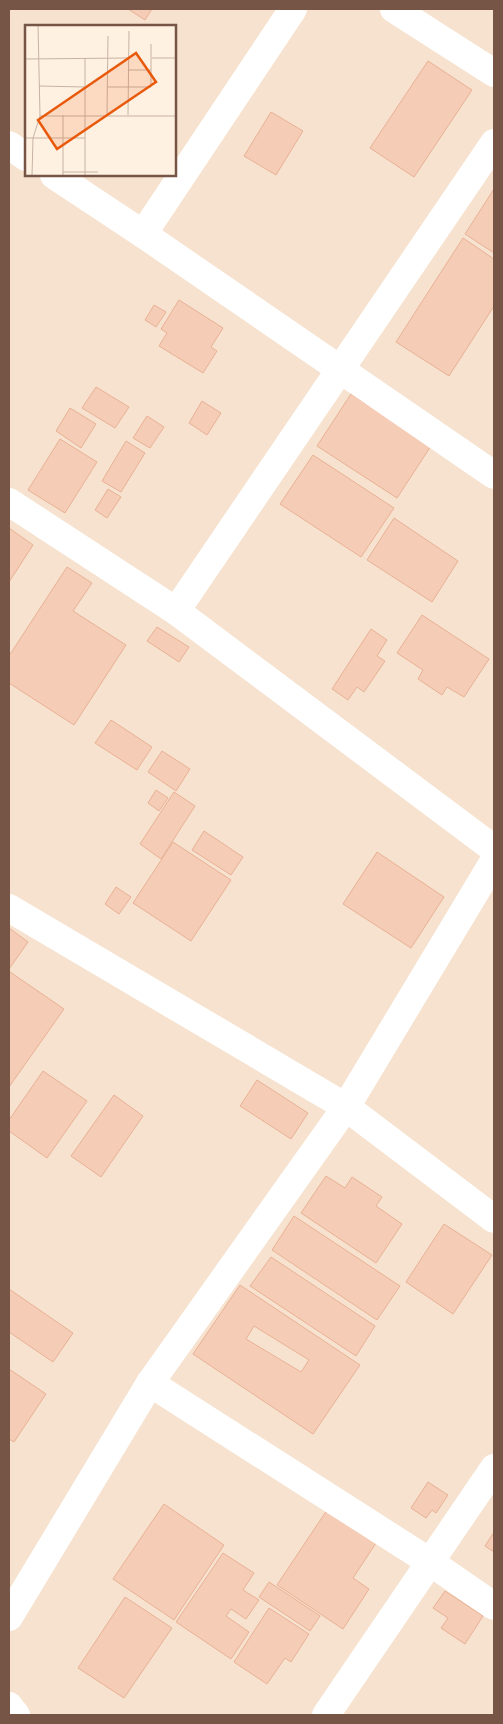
<svg xmlns="http://www.w3.org/2000/svg" width="503" height="1724" viewBox="0 0 503 1724" font-family="'Fira Sans',sans-serif">
	<style>
		.residential { fill: #f6e2ce; fill-rule: evenodd }
		.building { fill: #f5ccb6; stroke: #e9b195; fill-rule: evenodd }
		.lines { fill: none; stroke-linecap: round; stroke-linejoin: round }
		.street { stroke: #fff; stroke-width: 28 }
		.inset-road { fill: none; stroke: #c8b3a3; stroke-width: 1 }
		.view { fill: #e8590c; fill-opacity: 0.15; stroke: #e8590c; stroke-width: 2.5 }
		.inset-edge { fill: none; stroke: #775546; stroke-width: 2.5 }
	</style>
	<rect width="100%" height="100%" fill="#fef1e1"/>
	<!-- residential -->
	<path class="residential" d="M9,9H494V1715H9ZM26,26H175V175H26Z"/>
	<!-- building -->
	<g class="building">
		<polygon points="128,9 152,9 145,20"/>
		<polygon points="428,61 472,90 414,177 370,148"/>
		<polygon points="271,112 303,131 276,175 244,156"/>
		<polygon points="494,189 494,253 465,234"/>
		<polygon points="463,238 494,259 494,306 449,376 396,342"/>
		<polygon points="179,300 223,328 211,347 217,351 203,373 159,346 167,333 161,329"/>
		<polygon points="154,305 166,312 156,327 145,320"/>
		<polygon points="96,387 129,407 115,428 82,408"/>
		<polygon points="351,394 431,446 397,498 317,446"/>
		<polygon points="202,401 221,413 207,435 189,423"/>
		<polygon points="70,408 96,424 81,448 56,431"/>
		<polygon points="147,416 164,427 150,448 133,438"/>
		<polygon points="60,439 97,462 65,513 28,490"/>
		<polygon points="126,441 145,453 121,492 102,481"/>
		<polygon points="313,455 394,508 361,557 280,504"/>
		<polygon points="108,489 121,497 107,518 95,510"/>
		<polygon points="394,518 458,561 432,602 367,560"/>
		<polygon points="9,528 33,545 9,582"/>
		<polygon points="67,567 92,583 73,611 126,645 74,725 9,683 9,656"/>
		<polygon points="422,615 489,659 464,697 447,687 442,695 418,679 423,670 397,653"/>
		<polygon points="157,627 189,647 179,662 147,641"/>
		<polygon points="371,629 387,640 377,656 385,661 364,692 357,687 348,700 332,689"/>
		<polygon points="111,720 152,747 137,770 95,743"/>
		<polygon points="162,751 190,769 176,791 148,772"/>
		<polygon points="156,790 168,798 159,811 148,803"/>
		<polygon points="174,792 195,806 161,859 140,844"/>
		<polygon points="204,831 243,857 231,875 192,850"/>
		<polygon points="173,842 231,880 191,941 133,903"/>
		<polygon points="377,852 444,897 411,948 343,904"/>
		<polygon points="116,887 131,897 119,914 105,904"/>
		<polygon points="9,928 28,942 9,969"/>
		<polygon points="10,972 64,1009 9,1087 9,974"/>
		<polygon points="43,1071 87,1101 47,1158 9,1131 9,1120"/>
		<polygon points="257,1080 308,1113 291,1139 240,1106"/>
		<polygon points="114,1095 143,1116 101,1177 71,1156"/>
		<polygon points="326,1176 345,1188 352,1177 382,1197 376,1206 402,1224 376,1263 301,1213"/>
		<polygon points="294,1216 400,1286 377,1320 272,1250"/>
		<polygon points="444,1224 492,1255 453,1314 406,1282"/>
		<polygon points="271,1257 375,1326 356,1356 250,1286"/>
		<path d="M240,1285L360,1365L313,1434L193,1354ZM254,1326L309,1360L301,1372L246,1339Z"/>
		<polygon points="9,1289 73,1333 53,1362 9,1332"/>
		<polygon points="9,1369 46,1394 14,1442 9,1439"/>
		<polygon points="428,1482 448,1495 436,1513 432,1510 426,1518 411,1508"/>
		<polygon points="164,1504 224,1545 174,1620 113,1579"/>
		<polygon points="327,1510 376,1543 353,1578 369,1589 343,1629 277,1585"/>
		<polygon points="494,1532 494,1552 485,1546"/>
		<polygon points="223,1553 254,1573 243,1590 259,1600 246,1619 231,1609 226,1616 249,1632 231,1659 176,1622"/>
		<polygon points="269,1582 320,1616 310,1631 259,1597"/>
		<polygon points="445,1591 483,1616 465,1644 441,1628 448,1618 433,1608"/>
		<polygon points="125,1597 172,1628 124,1698 78,1668"/>
		<polygon points="269,1608 309,1634 291,1662 285,1658 267,1684 234,1662"/>
	</g>
	<g class="lines">
		<!-- street -->
		<g class="street">
			<polyline points="394,9 494,73"/>
			<polyline points="9,145 26,157"/>
			<polyline points="54,175 143,234 494,475"/>
			<polyline points="143,234 293,9"/>
			<polyline points="9,502 176,611 494,849"/>
			<polyline points="176,611 494,143"/>
			<polyline points="9,908 346,1107 494,1219"/>
			<polyline points="150,1383 430,1562 494,1606"/>
			<polyline points="9,1617 150,1383 346,1107 494,861"/>
			<polyline points="9,1706 16,1715"/>
			<polyline points="326,1715 494,1468"/>
		</g>
	</g>
	<!-- overview -->
	<g transform="translate(25 25)">
		<rect width="151" height="151" fill="#fef1e1"/>
		<path class="inset-road" d="M60,33V151M127,33H152M0,34L103,33M103,45H126M14,61L60,62M83,62H126V19M38,90V151M82,90L83,11M103,90L104,6M15,91H152M0,113H60M38,147H73M7,151L8,113L15,91L13,0"/>
		<path class="view" d="M111,28L131,57L32,124L13,95Z"/>
		<rect width="151" height="151" class="inset-edge"/>
	</g>
	<!-- border -->
	<rect width="503" height="1724" fill="none" stroke="#775546" stroke-width="20"/>
</svg>
